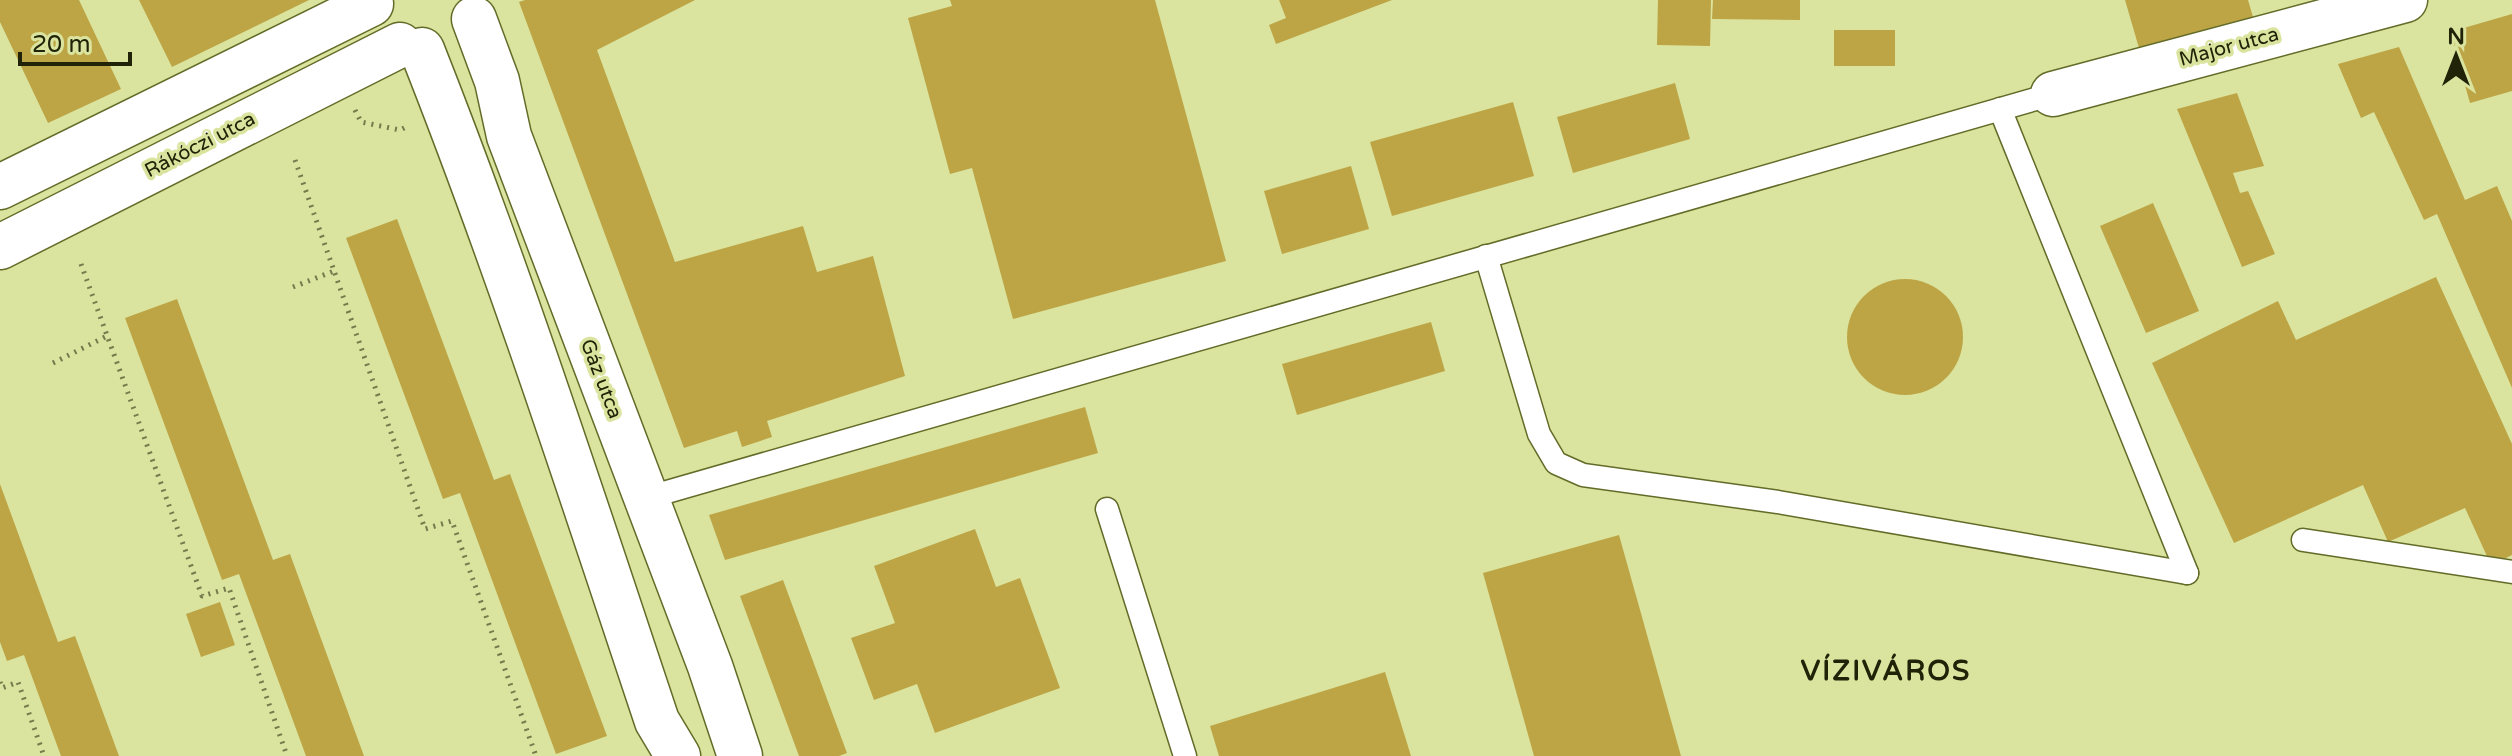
<svg xmlns="http://www.w3.org/2000/svg" width="2512" height="756" viewBox="0 0 2512 756" font-family="'Varela Round',sans-serif">
	<style>
		.building { fill: #bda546 }
		.lines { fill: none; stroke-linecap: round; stroke-linejoin: round }
		.service-casing { stroke: #636b28; stroke-width: 25 }
		.minor-casing { stroke: #636b28; stroke-width: 47 }
		.path { stroke: #757b4c; stroke-width: 5; stroke-dasharray: 2 6; stroke-linecap: butt }
		.service { stroke: #fff; stroke-width: 22 }
		.minor { stroke: #fff; stroke-width: 44 }
		.labels { text-anchor: middle; dominant-baseline: central; stroke-width: 7; stroke-linejoin: round; paint-order: stroke }
		.street-label { font-size: 20px; fill: #202307; stroke: #dae49e }
		.district-label { font-size: 28px; font-weight: bold; letter-spacing: 2px; fill: #202307; stroke: #dae49e }
	</style>
	<rect width="100%" height="100%" fill="#dae49e"/>
	<!-- building -->
	<g class="building">
		<polygon points="0,0 79,0 121,89 48,123 0,22"/>
		<polygon points="139,0 309,0 172,67"/>
		<polygon points="525,0 695,0 597,50 675,262 803,226 817,272 873,256 905,376 767,421 772,437 742,447 737,431 684,448 519,2"/>
		<polygon points="950,0 1155,0 1226,261 1013,319 972,168 950,174 908,18 952,6"/>
		<polygon points="1279,0 1392,0 1276,44 1269,25 1286,18"/>
		<polygon points="1658,0 1711,0 1710,46 1657,45"/>
		<polygon points="1713,0 1800,0 1800,20 1712,19"/>
		<polygon points="2125,0 2248,0 2253,17 2139,48"/>
		<polygon points="2512,14 2512,91 2470,103 2450,32"/>
		<rect x="1834" y="30" width="61" height="36"/>
		<polygon points="2399,47 2465,200 2497,186 2512,221 2512,388 2437,214 2424,220 2374,112 2361,118 2338,64"/>
		<polygon points="1675,83 1690,139 1573,173 1557,117"/>
		<polygon points="2237,93 2264,166 2233,173 2240,193 2248,191 2275,254 2242,267 2177,109"/>
		<polygon points="1513,102 1534,176 1392,216 1370,142"/>
		<polygon points="1351,166 1369,229 1282,254 1264,191"/>
		<polygon points="2153,203 2199,311 2146,333 2100,226"/>
		<polygon points="397,219 494,480 510,474 607,736 556,754 460,493 443,499 346,238"/>
		<polygon points="2436,277 2512,444 2512,555 2491,565 2465,508 2388,542 2363,485 2234,543 2152,363 2278,301 2296,340"/>
		<circle cx="1905" cy="337" r="58"/>
		<polygon points="177,299 273,560 290,554 364,756 306,756 239,574 222,580 125,318"/>
		<polygon points="1431,322 1445,371 1297,415 1282,364"/>
		<polygon points="1085,407 1098,453 725,560 709,515"/>
		<polygon points="0,484 58,642 75,636 119,756 61,756 24,655 7,661 0,642"/>
		<polygon points="975,529 996,587 1020,578 1060,688 935,733 917,684 874,700 851,638 895,623 874,566"/>
		<polygon points="1619,535 1681,756 1534,756 1483,573"/>
		<polygon points="783,580 847,753 839,756 799,756 740,596"/>
		<polygon points="220,602 235,645 201,657 186,614"/>
		<polygon points="1385,672 1411,756 1219,756 1210,726"/>
	</g>
	<g class="lines">
		<!-- service casing -->
		<g class="service-casing">
			<g id="service">
				<polyline points="2000,109 2187,573"/>
				<polyline points="1486,256 1539,434 1556,463 1583,475 1778,502 2187,573"/>
				<polyline points="646,498 2053,94"/>
				<polyline points="1107,509 1185,756"/>
				<polyline points="2303,540 2512,572"/>
			</g>
		</g>
		<!-- minor casing -->
		<g class="minor-casing">
			<g id="minor">
				<polyline points="474,19 497,81 509,136 710,666 740,756"/>
				<path d="M422,50C509,270 582,496 657,721L678,756"/>
				<polyline points="2053,94 2405,0"/>
				<polyline points="0,187 371,4"/>
				<polyline points="0,247 400,45"/>
			</g>
		</g>
		<!-- path -->
		<g class="path">
			<polyline points="355,110 361,122 400,130 408,126"/>
			<polyline points="295,160 425,529 452,521 536,756"/>
			<polyline points="81,264 202,596 229,588 287,756"/>
			<polyline points="293,287 334,271"/>
			<polyline points="53,363 107,336"/>
			<polyline points="0,682 2,688 18,682 44,756"/>
		</g>
		<!-- service -->
		<use href="#service" class="service"/>
		<!-- minor -->
		<use href="#minor" class="minor"/>
	</g>
	<g class="labels">
		<!-- street labels -->
		<g class="street-label">
			<text transform="translate(2229 47) rotate(-15)">Major utca</text>
			<text transform="translate(200 145) rotate(-27)">Rákóczi utca</text>
			<text transform="translate(601 379) rotate(69)">Gáz utca</text>
		</g>
		<!-- district labels -->
		<g class="district-label">
			<text x="1886" y="671">VÍZIVÁROS</text>
		</g>
	</g>
	<!-- north arrow -->
	<g transform="translate(2456 56)" stroke="#dae49e" stroke-width="6" paint-order="stroke">
	<path d="M0-6L14 30L0 20L-14 30Z" fill="#202307"/>
	<text y="-12" font-size="22" font-weight="bold" text-anchor="middle" fill="#202307">N</text>
	</g>
	<!-- scale -->
	<path d="M20 52v12h110v-12" fill="none" stroke="#202307" stroke-width="4"/>
	<text x="32" y="52" font-size="24" fill="#202307" stroke="#dae49e" stroke-width="6" paint-order="stroke">20 m</text>
</svg>
